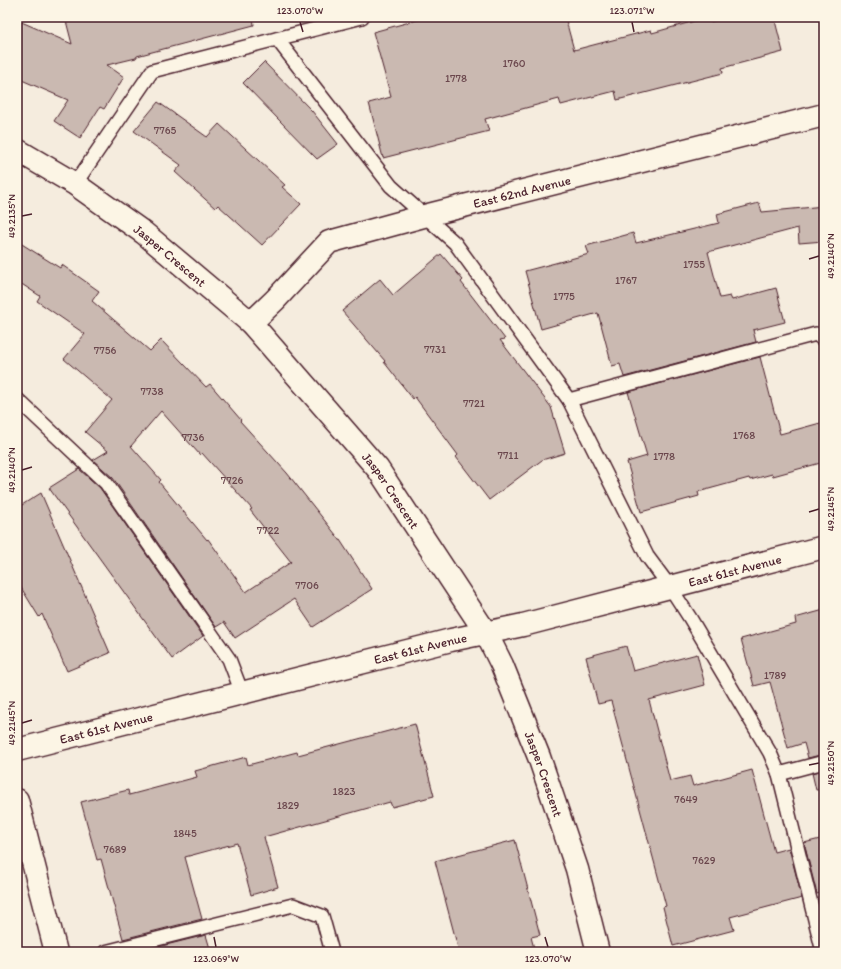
<svg xmlns="http://www.w3.org/2000/svg" width="841" height="969" viewBox="0 0 841 969" font-family="Itim,sans-serif">
	<style>
		.building { fill: #cab9b1; stroke: #4a1f2b; fill-rule: evenodd }
		.lines { fill: none; stroke-linecap: round; stroke-linejoin: round }
		.service-casing { stroke: #4a1f2b; stroke-width: 16 }
		.minor-casing { stroke: #4a1f2b; stroke-width: 25 }
		.service { stroke: #fcf5e5; stroke-width: 13 }
		.minor { stroke: #fcf5e5; stroke-width: 22 }
		.ticks { fill: none; stroke: #4a1f2b; stroke-width: 1.5 }
		.labels { text-anchor: middle; dominant-baseline: central; stroke-width: 3.5; stroke-linejoin: round; paint-order: stroke }
		.number-label { font-size: 11px; fill: #6a464c }
		.street-label { font-size: 13px; fill: #4a1f2b; stroke: #fcf5e5 }
		.neatline { fill: none; stroke: #4a1f2b; stroke-width: 1.5 }
		.ticks-label { font-size: 10px; text-anchor: middle; fill: #4a1f2b }
	</style>
	<rect width="100%" height="100%" fill="#f5ecde"/>
	<filter id="ink" filterUnits="userSpaceOnUse"><feTurbulence type="fractalNoise" baseFrequency=".025" numOctaves="2"/><feDisplacementMap in="SourceGraphic" scale="8" xChannelSelector="R" yChannelSelector="G"/><feConvolveMatrix kernelMatrix="1 2 1 2 8 2 1 2 1" color-interpolation-filters="sRGB"/></filter>
	<g filter="url(#ink)">
		<!-- building -->
		<g class="building">
			<polygon points="65,17 253,17 254,25 137,56 136,58 107,65 124,77 104,109 100,107 80,138 54,121 68,100 17,78 17,20 72,44"/>
			<polygon points="428,17 565,17 574,50 651,30 652,33 709,17 710,22 728,17 774,17 783,52 722,68 723,73 617,100 615,91 561,105 559,99 485,119 489,131 383,158 369,103 391,97 373,32"/>
			<polygon points="264,62 312,111 338,144 317,159 243,83"/>
			<polygon points="158,102 207,137 219,124 285,185 282,187 301,204 262,245 218,205 215,208 175,172 181,165 134,131"/>
			<polygon points="759,203 762,212 824,206 824,241 799,243 798,228 708,252 720,298 730,296 732,300 776,288 785,322 753,330 756,342 624,377 620,364 612,366 598,313 541,329 525,271 589,254 586,246 633,233 636,243 719,223 717,214"/>
			<path d="M17,241L60,268L62,265L99,291L92,301L150,351L161,340L206,387L210,384L241,420L240,421L287,473L340,540L372,589L313,627L294,599L235,638L224,622L216,627L113,478L93,460L108,451L85,432L112,400L64,359L85,334L37,301L40,296L17,281ZM161,411L200,455L202,453L252,509L250,510L291,562L246,592L208,539L207,540L159,482L161,480L131,446Z"/>
			<polygon points="441,254 463,280 461,282 505,339 500,340 551,407 565,453 542,460 489,500 456,457 458,455 415,397 413,399 384,362 385,361 342,311 380,279 393,295"/>
			<polygon points="760,357 780,434 824,422 824,462 773,476 772,474 750,480 749,478 698,492 699,496 641,512 627,462 647,456 628,392"/>
			<polygon points="79,469 100,488 203,636 172,659 49,488"/>
			<polygon points="41,493 110,653 67,671 42,614 39,617 17,581 17,508"/>
			<polygon points="824,610 824,754 808,758 804,743 788,748 770,682 754,686 741,639 796,624 795,618"/>
			<polygon points="626,646 633,671 697,654 705,685 649,700 670,781 690,776 693,786 752,770 774,852 789,848 802,898 730,917 734,930 673,946 663,907 666,906 611,701 598,704 586,657"/>
			<polygon points="415,724 434,796 392,807 390,802 264,837 278,887 251,895 237,843 185,857 202,919 123,939 101,859 97,860 81,802 128,790 129,795 197,777 195,771 246,757 248,765 297,752 298,755"/>
			<polygon points="824,770 824,789 816,790 812,773"/>
			<polygon points="824,838 824,892 817,894 804,843"/>
			<polygon points="515,840 540,935 531,937 535,952 459,952 435,861"/>
			<polygon points="206,935 211,952 138,952"/>
		</g>
		<g class="lines">
			<!-- service casing -->
			<g class="service-casing">
				<g id="service">
					<polyline points="277,39 391,186 455,243 569,400 647,556 670,587 690,618 770,753 779,774 823,952"/>
					<polyline points="75,184 152,71 362,17"/>
					<polyline points="17,399 106,483 229,659 242,693"/>
					<polyline points="569,400 816,334 824,340"/>
					<polyline points="779,774 824,762"/>
					<polyline points="105,952 293,905 322,916 332,952"/>
				</g>
			</g>
			<!-- minor casing -->
			<g class="minor-casing">
				<g id="minor">
					<path id="s1" d="M17,150L75,184L144,233L251,323L378,469L486,633L502,665L539,757L577,869L598,952"/>
					<path id="s2" d="M251,323L275,300L329,242L424,216L824,115"/>
					<path id="s3" d="M17,750L451,640L523,625L824,547"/>
					<polyline points="17,800 56,952"/>
				</g>
			</g>
			<!-- service -->
			<use href="#service" class="service"/>
			<!-- minor -->
			<use href="#minor" class="minor"/>
		</g>
	</g>
	<!-- ticks -->
	<path class="ticks" d="M300,22L303,32M632,22L634,32M22,216L32,214M809,259L819,256M22,470L32,467M809,512L819,509M22,723L32,720M809,765L819,763M214,937L216,947M545,937L548,947"/>
	<g class="labels">
		<!-- number labels -->
		<g class="number-label">
			<text x="514" y="63">1760</text>
			<text x="456" y="78">1778</text>
			<text x="165" y="130">7765</text>
			<text x="694" y="264">1755</text>
			<text x="626" y="280">1767</text>
			<text x="564" y="296">1775</text>
			<text x="435" y="349">7731</text>
			<text x="105" y="350">7756</text>
			<text x="152" y="391">7738</text>
			<text x="474" y="403">7721</text>
			<text x="744" y="435">1768</text>
			<text x="193" y="437">7736</text>
			<text x="508" y="455">7711</text>
			<text x="664" y="456">1778</text>
			<text x="232" y="480">7726</text>
			<text x="268" y="530">7722</text>
			<text x="307" y="585">7706</text>
			<text x="775" y="675">1789</text>
			<text x="344" y="791">1823</text>
			<text x="686" y="799">7649</text>
			<text x="288" y="805">1829</text>
			<text x="185" y="833">1845</text>
			<text x="115" y="849">7689</text>
			<text x="704" y="860">7629</text>
		</g>
		<!-- street labels -->
		<g class="street-label">
			<text stroke="none"><textPath href="#s2" startOffset="312">East 62nd Avenue</textPath></text>
			<text stroke="none"><textPath href="#s1" startOffset="186">Jasper Crescent</textPath></text>
			<text stroke="none"><textPath href="#s1" startOffset="510">Jasper Crescent</textPath></text>
			<text stroke="none"><textPath href="#s3" startOffset="740">East 61st Avenue</textPath></text>
			<text stroke="none"><textPath href="#s3" startOffset="416">East 61st Avenue</textPath></text>
			<text stroke="none"><textPath href="#s3" startOffset="92">East 61st Avenue</textPath></text>
			<text stroke="none"><textPath href="#s1" startOffset="834">Jasper Crescent</textPath></text>
		</g>
	</g>
	<!-- margin -->
	<rect width="841" height="969" fill="none" stroke="#fcf5e5" stroke-width="44"/>
	<rect x="22" y="22" width="797" height="925" class="neatline"/>
	<g class="ticks-label">
		<text x="300" y="14">123.070°W</text>
		<text x="632" y="14">123.071°W</text>
		<text transform="translate(11 216) rotate(-90)" y="4">49.2135°N</text>
		<text transform="translate(830 256) rotate(-90)" y="4">49.2140°N</text>
		<text transform="translate(11 470) rotate(-90)" y="4">49.2140°N</text>
		<text transform="translate(830 509) rotate(-90)" y="4">49.2145°N</text>
		<text transform="translate(11 723) rotate(-90)" y="4">49.2145°N</text>
		<text transform="translate(830 763) rotate(-90)" y="4">49.2150°N</text>
		<text x="216" y="962">123.069°W</text>
		<text x="548" y="962">123.070°W</text>
	</g>
</svg>
